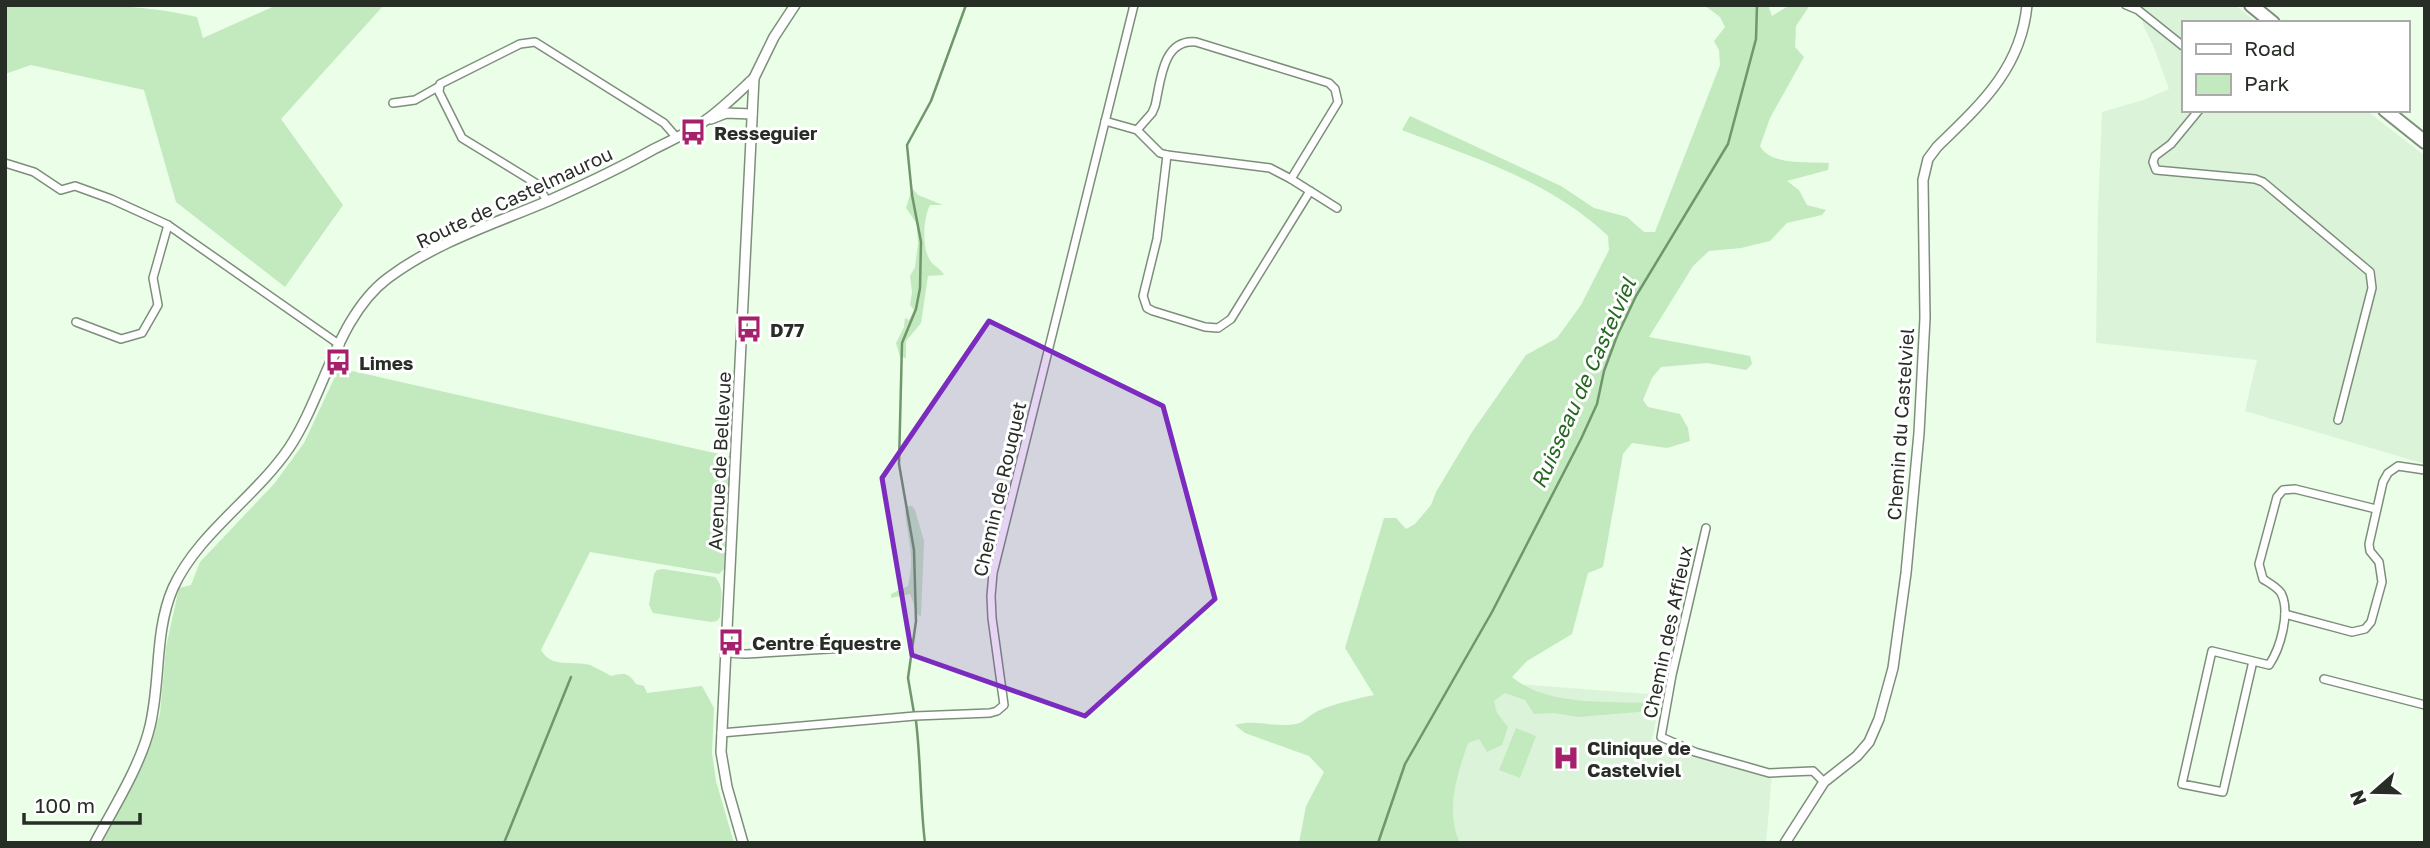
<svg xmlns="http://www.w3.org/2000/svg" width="2430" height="848" viewBox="0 0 2430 848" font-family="'Golos Text',sans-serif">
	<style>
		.built { fill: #dbf4d9 }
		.green { fill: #c2eabe }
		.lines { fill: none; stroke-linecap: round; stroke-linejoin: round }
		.stream { stroke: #70966c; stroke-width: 2.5 }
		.minor-casing { stroke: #7d8f7b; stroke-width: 10 }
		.tertiary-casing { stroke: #7d8f7b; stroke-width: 12 }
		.primary-casing { stroke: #7d8f7b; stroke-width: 16 }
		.minor { stroke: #fff; stroke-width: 7 }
		.tertiary { stroke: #fff; stroke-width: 9 }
		.primary { stroke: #fff; stroke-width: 12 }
		.marked { fill: #7b2cbf; fill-opacity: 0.2; stroke: #7b2cbf; stroke-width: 5; stroke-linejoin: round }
		.labels { text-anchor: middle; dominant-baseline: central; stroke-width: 6; stroke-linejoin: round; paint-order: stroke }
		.poi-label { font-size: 19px; font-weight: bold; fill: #272e26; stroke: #fff; text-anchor: start }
		.street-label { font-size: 19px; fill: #272e26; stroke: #fff }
		.water-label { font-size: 21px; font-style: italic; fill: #256820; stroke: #fff }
	</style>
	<rect width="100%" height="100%" fill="#eafee8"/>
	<!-- built -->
	<g class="built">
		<polygon points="2138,5 2235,5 2257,23 2183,23 2183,110 2366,110 2425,156 2425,464 2245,411 2257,360 2096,343 2098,210 2102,112 2143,100 2169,89 2153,45 2144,27"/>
		<polygon points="1478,681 1661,695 1652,740 1764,775 1772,775 1766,843 1401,843"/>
	</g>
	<!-- green -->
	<g class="green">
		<path d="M5,5C69,5 134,2 197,17L203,38L277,5H384L281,119L343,205L285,287L176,202L144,90L31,65L5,74Z"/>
		<path d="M1704,5H1768L1772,16L1790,5H1810L1796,26L1795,47L1804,57L1770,118L1760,146C1770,166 1809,161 1829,163L1828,170L1787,181L1799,190L1807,205L1826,210L1822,215L1787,223L1770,241L1741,248L1709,251L1693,266L1649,337L1750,356L1752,364L1746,370L1707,363L1661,367L1652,378L1643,400L1648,407L1680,414L1688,428L1690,441L1667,448L1632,443L1623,454L1603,567L1588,573L1572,634L1527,661L1512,677C1547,706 1605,701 1649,703L1651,711L1578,717L1554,713L1534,714L1525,700L1505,693L1494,701L1497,713L1508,727L1502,745L1487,752L1479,739L1468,743C1457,775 1445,811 1460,843H1299L1306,806L1324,772L1309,756L1245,733L1235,725C1255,719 1275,728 1296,724C1305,722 1311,713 1320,710C1337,703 1355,699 1374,695L1345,648L1384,518H1396L1406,529L1415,524L1431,505L1436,492L1472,432L1526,355L1557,338L1581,305L1609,250L1608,236C1551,181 1474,158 1402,130L1410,116L1561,186L1594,208L1627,217L1644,232H1655L1720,65L1719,50L1714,41L1725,27L1720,17Z"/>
		<path d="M912,188L918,195L943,205H930C923,218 921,251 932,263C937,268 940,268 944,275L928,276L921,323L906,341V358L900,357L896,343L904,327L905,318L909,320L914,310L910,305L912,292L910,276L915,267L918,244L917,224L906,208Z"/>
		<path d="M339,368L732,457L724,569L719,574L590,552L541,650C552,669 572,660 590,665C597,668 604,672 611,676C624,673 628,672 636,684L644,686L647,693L702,686L714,708L712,753L716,781L734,843H101L148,749L160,714L166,647L179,588L191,585L200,562L274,484L304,443Z"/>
		<path d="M908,506H912L915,510L924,541L921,616L918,615L910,594L891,598V594L908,586C915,556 908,541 905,512Z"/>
		<path d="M663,569L715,577C725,587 721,603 720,617L717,621L711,622L653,613L649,605L654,574L657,570Z"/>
		<polygon points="1516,728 1536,736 1520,778 1499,770"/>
	</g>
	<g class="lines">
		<!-- stream -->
		<g class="stream">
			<polyline points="914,713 908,678 916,621 914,550 899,464 902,343 916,309 920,288 921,242 912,195 907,145 931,101 966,5"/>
			<path d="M916,721C921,762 920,802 925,843"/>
			<polyline points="504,843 571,677"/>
			<polyline points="1378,843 1405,764 1492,612 1581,439 1597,404 1604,371 1617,336 1636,296 1728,144 1756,39 1757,5"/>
		</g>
		<!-- minor casing -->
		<g class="minor-casing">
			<g id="minor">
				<polyline points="2126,5 2138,10 2183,46"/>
				<polyline points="393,103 415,100 438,87"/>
				<polyline points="2199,110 2171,144 2155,156 2153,162 2156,170 2255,179 2263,182 2370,272 2372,288 2338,420"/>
				<polyline points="1105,121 1137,130 1160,153 1167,155 1270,168 1291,179 1337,208"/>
				<path d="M1137,130L1152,113L1155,106C1161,81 1162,39 1196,42L1329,83L1335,89L1338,102L1291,179"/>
				<polyline points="1167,155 1157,239 1143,296 1147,308 1153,311 1205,327 1218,328 1231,319 1310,191"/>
				<polyline points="5,163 34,172 61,190 75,186 111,199 168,225 340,345"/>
				<polyline points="547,201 537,184 462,138 439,92 440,84 520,44 535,42 664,123 677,138"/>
				<polyline points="76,322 121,339 142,333 158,305 153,278 168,225"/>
				<polyline points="1706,528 1672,675 1661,737 1695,752 1769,773 1813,771 1824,782"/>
				<polyline points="2285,614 2352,632 2365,629 2371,622 2382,582 2379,562 2370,551 2369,544 2383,482 2388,473 2398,466 2425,470"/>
				<polyline points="727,653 746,654 845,648"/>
				<path d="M2253,661L2223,792L2182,784L2212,651L2269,665C2280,649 2291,612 2281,593C2277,587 2269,583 2263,579L2259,564L2277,497L2283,490L2295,489L2376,509"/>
				<polyline points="2324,679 2425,705"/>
				<polyline points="721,733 915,716 990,713 997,711 1004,705 992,618 991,596 993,573 1134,5"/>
			</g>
		</g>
		<!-- tertiary casing -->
		<g class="tertiary-casing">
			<g id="tertiary">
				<polyline points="711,119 726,113 752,114"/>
				<path d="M95,843C114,807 141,765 150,726C161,681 154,632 173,588C198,533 255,498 289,448C324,396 337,316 388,278C436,242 494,224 548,201C584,185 620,168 654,149C672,140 690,132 706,120C723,108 739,92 754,78"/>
				<polyline points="743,843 727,787 721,752 754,78 774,37 795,5"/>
				<path d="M1785,843L1824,782L1857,756L1869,742L1879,719L1893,668L1906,573L1919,433L1925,318L1923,180L1928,159L1937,147C1980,105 2021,69 2027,5"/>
			</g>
		</g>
		<!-- primary casing -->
		<g class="primary-casing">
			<g id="primary">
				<polyline points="2251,5 2273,23"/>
				<polyline points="2385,110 2425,142"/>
			</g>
		</g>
		<!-- minor -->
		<use href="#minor" class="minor"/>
		<!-- tertiary -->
		<use href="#tertiary" class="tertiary"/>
		<!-- primary -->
		<use href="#primary" class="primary"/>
	</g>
	<!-- marked area -->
	<path class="marked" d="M989,321L1163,406L1215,599L1085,716L912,655L882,478Z"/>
	<!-- icons -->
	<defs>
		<g id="bus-bare" transform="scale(2.1)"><path d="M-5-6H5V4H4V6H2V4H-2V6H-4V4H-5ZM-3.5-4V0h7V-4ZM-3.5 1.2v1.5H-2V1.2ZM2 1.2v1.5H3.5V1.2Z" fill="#a6216b" stroke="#fff" stroke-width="2.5" paint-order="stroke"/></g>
		<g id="hospital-bare" transform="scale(2.1)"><path d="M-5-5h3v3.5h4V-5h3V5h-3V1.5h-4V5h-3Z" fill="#a6216b" stroke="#fff" stroke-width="2.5" paint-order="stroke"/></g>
	</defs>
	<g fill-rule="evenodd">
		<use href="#bus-bare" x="693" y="132"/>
		<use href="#bus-bare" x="749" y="329"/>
		<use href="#bus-bare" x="338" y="362"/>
		<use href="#bus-bare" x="731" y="642"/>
		<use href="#hospital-bare" x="1566" y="758"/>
	</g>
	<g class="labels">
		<!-- poi labels -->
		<g class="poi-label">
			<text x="714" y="132">Resseguier</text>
			<text x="770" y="329">D77</text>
			<text x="359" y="362">Limes</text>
			<text x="752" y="642">Centre Équestre</text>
			<text x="1587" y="747">Clinique de<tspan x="1587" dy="22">Castelviel</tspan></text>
		</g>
		<!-- street labels -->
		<g class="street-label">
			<text transform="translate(514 197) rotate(-25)">Route de Castelmaurou</text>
			<text transform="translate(1900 424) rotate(-86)">Chemin du Castelviel</text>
			<text transform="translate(719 461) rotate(-87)">Avenue de Bellevue</text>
			<text transform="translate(999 489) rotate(-77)">Chemin de Rouquet</text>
			<text transform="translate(1667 632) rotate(-78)">Chemin des Affieux</text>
		</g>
		<!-- water labels -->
		<g class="water-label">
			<text transform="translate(1583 383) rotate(-66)">Ruisseau de Castelviel</text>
		</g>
	</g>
	<!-- border -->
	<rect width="2430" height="848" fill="none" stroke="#272e26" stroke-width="14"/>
	<!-- legend -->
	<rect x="2182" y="21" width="228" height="91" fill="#ffffff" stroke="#a9aba8" stroke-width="2"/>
	<rect x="2196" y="44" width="35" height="10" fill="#ffffff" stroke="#a9aba8" stroke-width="2"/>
	<text x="2244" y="56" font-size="21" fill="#272e26">Road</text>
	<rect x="2196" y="74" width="35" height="21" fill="#c2eabe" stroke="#a9aba8" stroke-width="2"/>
	<text x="2244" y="91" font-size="21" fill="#272e26">Park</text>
	<!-- north arrow -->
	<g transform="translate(2374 792) rotate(250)" stroke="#ffffff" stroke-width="5" paint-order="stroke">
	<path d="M0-5L12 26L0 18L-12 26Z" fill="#272e26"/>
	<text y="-10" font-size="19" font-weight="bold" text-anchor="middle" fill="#272e26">N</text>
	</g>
	<!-- scale -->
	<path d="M24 813v10h116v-10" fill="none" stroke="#272e26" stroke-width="3.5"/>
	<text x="35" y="813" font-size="21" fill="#272e26" stroke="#ffffff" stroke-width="5" paint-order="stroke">100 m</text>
</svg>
